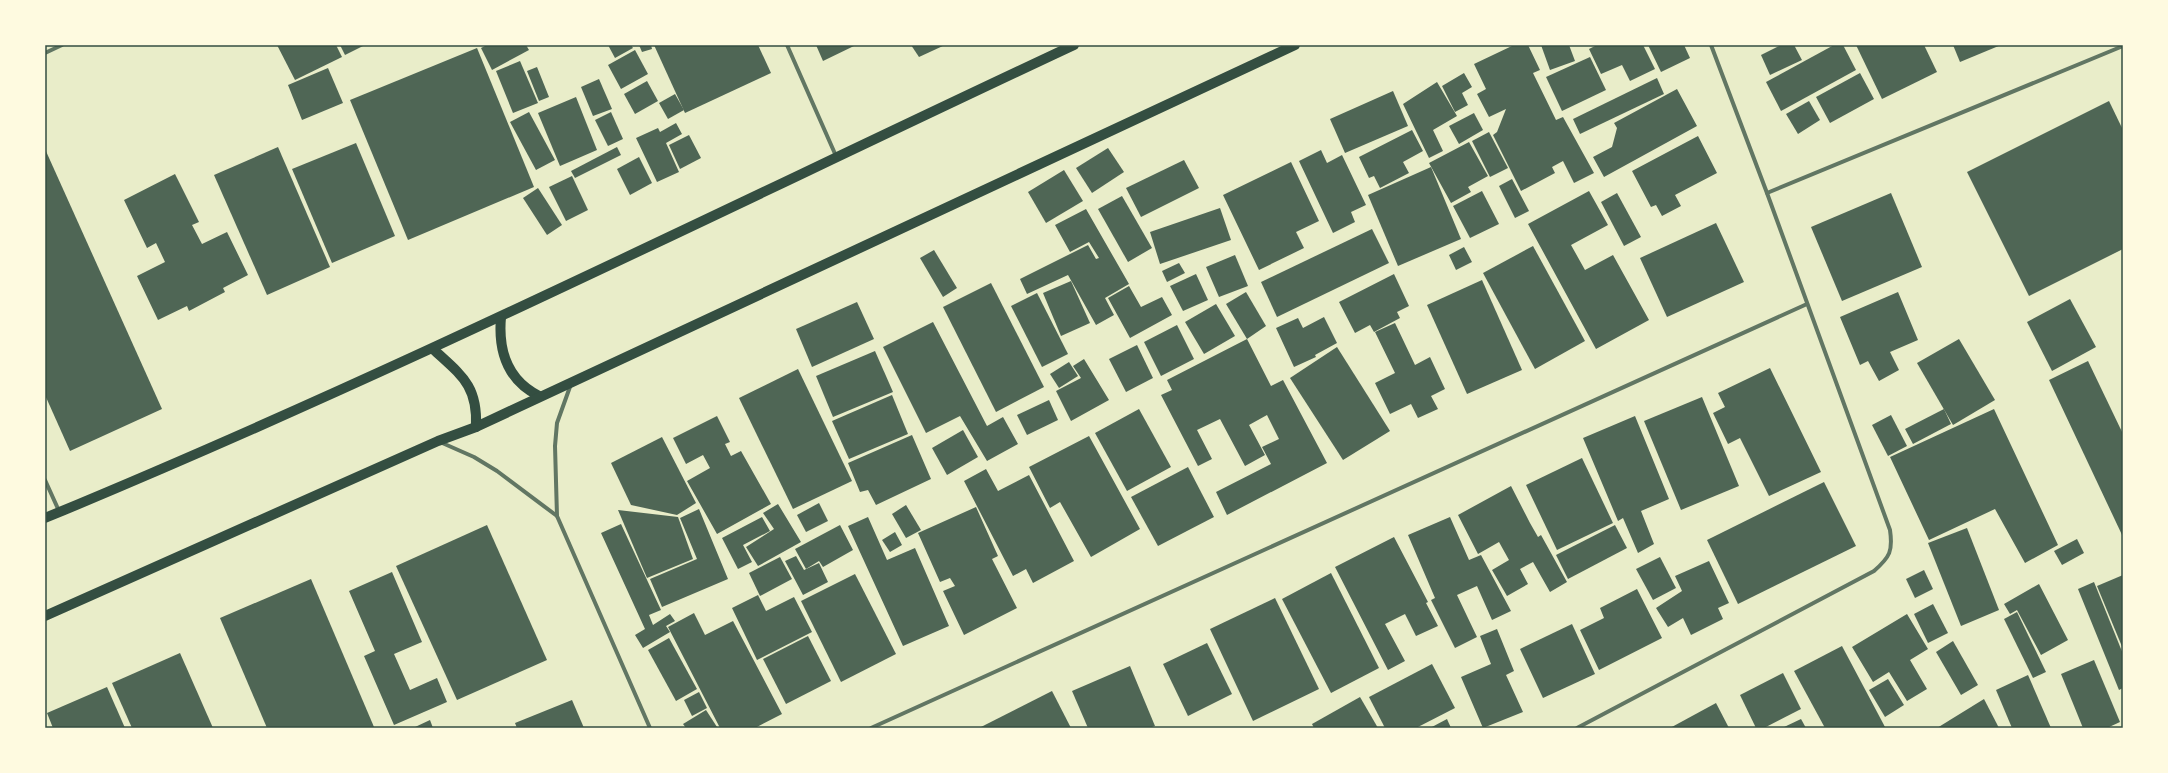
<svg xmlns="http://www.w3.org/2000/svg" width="2168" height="773" viewBox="0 0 2168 773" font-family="Arial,sans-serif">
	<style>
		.building { fill: #4f6655 }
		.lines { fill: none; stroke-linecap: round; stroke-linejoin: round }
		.minor { stroke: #617663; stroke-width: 4 }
		.primary { stroke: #344e41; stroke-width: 10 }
		.neatline { fill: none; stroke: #344e41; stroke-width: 1.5 }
	</style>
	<rect width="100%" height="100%" fill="#e9edc9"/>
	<!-- building -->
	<g class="building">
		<polygon points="277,45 336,45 342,57 295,80"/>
		<polygon points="340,45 365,45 345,55"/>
		<polygon points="487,45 526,45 529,50 492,70 481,48"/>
		<polygon points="608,45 631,45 633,48 615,58"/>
		<polygon points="639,45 651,45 652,49 642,52"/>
		<polygon points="654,45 758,45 771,73 685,113"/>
		<polygon points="816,45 856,45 823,61"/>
		<polygon points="911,45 945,45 919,57"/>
		<polygon points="1514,45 1528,45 1540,70 1533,73 1556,120 1563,117 1594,173 1574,183 1563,161 1552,167 1555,173 1521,191 1493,135 1497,132 1506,109 1489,117 1477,94 1486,89 1474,64"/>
		<polygon points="1541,45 1569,45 1575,61 1550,70"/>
		<polygon points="1597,45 1643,45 1655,69 1630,81 1622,65 1601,74 1589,49"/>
		<polygon points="1648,45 1684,45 1690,58 1661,72"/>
		<polygon points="1781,45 1794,45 1802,60 1770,75 1761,55"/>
		<polygon points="1834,45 1843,45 1856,70 1781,111 1766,82"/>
		<polygon points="1856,45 1924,45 1937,72 1882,99"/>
		<polygon points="1953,45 2001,45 1960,62"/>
		<polygon points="477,48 534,187 408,240 350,100"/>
		<polygon points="635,50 648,74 621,89 608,65"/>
		<polygon points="1590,57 1606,90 1562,111 1546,77"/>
		<polygon points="520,61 538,103 513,113 496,71"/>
		<polygon points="537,67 549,97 539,101 527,71"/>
		<polygon points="328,68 343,103 302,120 288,85"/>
		<polygon points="1464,73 1472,87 1462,93 1468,105 1455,112 1442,86"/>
		<polygon points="1860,73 1874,99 1830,123 1816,97"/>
		<polygon points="1657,78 1664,94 1580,134 1573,119"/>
		<polygon points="599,79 612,109 593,116 581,87"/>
		<polygon points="647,81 658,101 635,114 624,94"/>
		<polygon points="1437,82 1457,116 1433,130 1443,151 1429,158 1403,104"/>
		<polygon points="1677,89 1697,126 1604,177 1593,157 1612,147 1617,128 1614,123"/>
		<polygon points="1393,91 1408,126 1345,153 1330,119"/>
		<polygon points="675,94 684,110 668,119 659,103"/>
		<polygon points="576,97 597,150 560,166 538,113"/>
		<polygon points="1809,101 1820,120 1798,134 1786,114"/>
		<polygon points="2109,101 2123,130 2123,249 2029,296 1967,172"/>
		<polygon points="529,112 555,160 536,170 510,122"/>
		<polygon points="611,112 623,139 608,146 595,120"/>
		<polygon points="1474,113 1483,130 1459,144 1449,126"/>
		<polygon points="676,123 682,134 666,143 679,172 657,182 636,138 658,128 660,132"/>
		<polygon points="1412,130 1423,151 1403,162 1409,173 1380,188 1374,176 1369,178 1359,157"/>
		<polygon points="1489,132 1508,168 1490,177 1472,141"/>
		<polygon points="689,135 701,158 680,169 669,145"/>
		<polygon points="1698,136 1717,173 1675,195 1681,206 1662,216 1656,205 1651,207 1632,171"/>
		<polygon points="1469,142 1488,176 1468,187 1471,192 1451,203 1429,163"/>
		<polygon points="356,143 395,236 332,263 292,169"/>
		<polygon points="278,147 330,267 267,295 214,175"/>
		<polygon points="617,147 621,155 575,178 571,171"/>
		<polygon points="1108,148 1124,172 1092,193 1076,168"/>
		<polygon points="45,149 162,409 70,451 45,395"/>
		<polygon points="1321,150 1327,163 1342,155 1366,205 1351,212 1355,222 1333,233 1299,161"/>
		<polygon points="639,157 652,183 630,195 617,169"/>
		<polygon points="1184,160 1199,188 1141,217 1126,188"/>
		<polygon points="1291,162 1319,221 1296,232 1304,248 1259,270 1223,195"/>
		<polygon points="1431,167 1461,239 1398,266 1368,195"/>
		<polygon points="1064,170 1083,201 1046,223 1028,192"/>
		<polygon points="175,174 199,222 192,225 202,244 227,232 248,275 223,288 225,292 189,311 187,306 158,320 137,276 165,262 156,243 147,248 124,200"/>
		<polygon points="572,176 588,210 566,221 549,187"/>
		<polygon points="1512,179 1529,211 1515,218 1499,186"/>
		<polygon points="538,188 562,225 547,235 523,198"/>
		<polygon points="1482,191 1499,224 1470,238 1453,206"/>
		<polygon points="1589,191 1608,225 1571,245 1585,270 1613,255 1649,320 1596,349 1528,224"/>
		<polygon points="1617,193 1641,237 1624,246 1601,202"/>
		<polygon points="1891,193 1922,267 1842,301 1811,227"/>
		<polygon points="1122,196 1152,248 1128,262 1098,209"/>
		<polygon points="1220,208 1231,240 1160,264 1150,232"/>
		<polygon points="1086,209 1129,284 1105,298 1114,315 1096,325 1068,275 1027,294 1020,279 1088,245 1096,259 1099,258 1089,242 1070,252 1055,225"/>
		<polygon points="1716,223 1744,282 1667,317 1640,258"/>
		<polygon points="1372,229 1389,263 1277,317 1261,282"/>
		<polygon points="1533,246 1585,341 1535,369 1483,273"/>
		<polygon points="1464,247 1472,262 1456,270 1449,255"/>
		<polygon points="934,250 957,288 943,297 920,258"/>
		<polygon points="1235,255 1248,286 1219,297 1206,267"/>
		<polygon points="1179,263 1185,273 1167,282 1162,271"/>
		<polygon points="1196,274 1208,300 1183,311 1170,286"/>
		<polygon points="1394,274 1409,306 1397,312 1400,318 1374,332 1370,325 1355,333 1339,302"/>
		<polygon points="1482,280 1522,370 1467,394 1427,305"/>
		<polygon points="1071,281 1090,323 1061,336 1043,293"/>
		<polygon points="991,283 1044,387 996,412 943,307"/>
		<polygon points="1129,286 1141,307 1162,297 1172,315 1130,338 1108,298"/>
		<polygon points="1246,292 1266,326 1247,339 1226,304"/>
		<polygon points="1898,292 1918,340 1890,352 1899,370 1879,381 1868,361 1860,365 1840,317"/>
		<polygon points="1037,293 1068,354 1042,367 1011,306"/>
		<polygon points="2070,299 2096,347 2052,371 2027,322"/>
		<polygon points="857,302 874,339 812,367 796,329"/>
		<polygon points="1216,304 1235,336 1204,354 1185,322"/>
		<polygon points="1324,317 1337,343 1315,355 1316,357 1294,367 1276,328 1298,318 1303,328"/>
		<polygon points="933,322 987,426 1003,417 1018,444 987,461 960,416 926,433 883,347"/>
		<polygon points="1395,323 1415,365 1430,357 1445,389 1431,396 1438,409 1418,418 1411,404 1390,414 1375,383 1395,373 1375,332"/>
		<polygon points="1177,325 1194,359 1161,376 1144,342"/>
		<polygon points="1247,339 1271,386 1283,380 1327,463 1227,515 1216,492 1271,464 1262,447 1279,439 1267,415 1249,425 1265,455 1245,466 1220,419 1197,430 1212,459 1198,466 1161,395 1172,390 1167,380"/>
		<polygon points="1959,339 1995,400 1953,425 1917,363"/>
		<polygon points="1137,345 1153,378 1126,392 1109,359"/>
		<polygon points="1337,347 1390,431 1343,460 1290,378"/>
		<polygon points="875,351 893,392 833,417 816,376"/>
		<polygon points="1084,359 1109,400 1071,421 1056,391 1081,378 1073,366"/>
		<polygon points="2088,361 2123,434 2123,537 2049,380"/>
		<polygon points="1069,362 1078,376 1059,388 1050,374"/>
		<polygon points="1770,368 1821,472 1769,496 1740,438 1728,444 1713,413 1725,407 1718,393"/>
		<polygon points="798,369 852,481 793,509 739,398"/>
		<polygon points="892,395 908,434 849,459 832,421"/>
		<polygon points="1702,397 1739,486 1681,510 1644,421"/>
		<polygon points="1049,400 1058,420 1027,435 1017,415"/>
		<polygon points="1139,409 1171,467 1127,491 1095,433"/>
		<polygon points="1944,409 1951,424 1913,444 1905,429"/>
		<polygon points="1994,409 2058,545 2025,563 1995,509 1929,540 1890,457"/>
		<polygon points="1891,415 1907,446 1888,456 1872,425"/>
		<polygon points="717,416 730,442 725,444 731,456 741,451 771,504 717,534 687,481 710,468 703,455 686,464 673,438"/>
		<polygon points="1635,416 1669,499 1641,511 1654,544 1638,553 1623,518 1618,521 1583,438"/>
		<polygon points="963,430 978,457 947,475 932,448"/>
		<polygon points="912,435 931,479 876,505 868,490 860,492 848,463"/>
		<polygon points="1089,436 1140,529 1091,557 1060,502 1050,508 1029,467"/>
		<polygon points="662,437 696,503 677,515 631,505 611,463"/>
		<polygon points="1582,458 1613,523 1557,550 1526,485"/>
		<polygon points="1188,467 1214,517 1158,546 1131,497"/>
		<polygon points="986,469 998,491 1029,475 1074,561 1033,583 1026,569 1013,576 964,481"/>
		<polygon points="1824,482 1856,546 1738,604 1707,540"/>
		<polygon points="1511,486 1530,523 1538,537 1541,535 1567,582 1550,592 1533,562 1520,569 1528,584 1507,596 1492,570 1509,560 1499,542 1478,554 1458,515"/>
		<polygon points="819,503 828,521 806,532 797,515"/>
		<polygon points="778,504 801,542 758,566 746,547 774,529 763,513"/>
		<polygon points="906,505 921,530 906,538 892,514"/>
		<polygon points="976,507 998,556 992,559 1017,608 964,635 943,591 955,586 950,578 940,582 918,533"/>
		<polygon points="699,509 728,579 662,607 650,579 697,559 680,518"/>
		<polygon points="618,510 678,517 693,559 647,578"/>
		<polygon points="762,517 770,531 743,545 752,562 738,569 722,538"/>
		<polygon points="868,517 887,560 915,548 949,626 903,646 848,526"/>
		<polygon points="1450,517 1469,560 1481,555 1511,611 1492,620 1477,586 1457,595 1477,637 1455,648 1431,600 1435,598 1408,535"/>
		<polygon points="621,524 661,610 649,615 653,625 670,614 675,621 666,626 670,632 643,648 635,635 645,629 601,533"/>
		<polygon points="487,525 547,660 457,700 396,566"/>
		<polygon points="840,525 853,550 823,567 819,561 806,569 795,549"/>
		<polygon points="1615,525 1627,548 1568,579 1556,555"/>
		<polygon points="1967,528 1999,610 1961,626 1928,543"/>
		<polygon points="895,532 902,545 890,552 882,540"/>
		<polygon points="1394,537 1428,602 1426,603 1438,626 1416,636 1405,614 1385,624 1405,661 1388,670 1335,567"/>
		<polygon points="2077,539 2084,553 2062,565 2054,551"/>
		<polygon points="796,556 804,570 819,563 828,582 803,595 785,561"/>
		<polygon points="780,557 792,579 760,596 749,573"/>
		<polygon points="1660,557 1676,588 1653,600 1636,569"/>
		<polygon points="1709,561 1729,603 1718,608 1723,619 1691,635 1683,618 1668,627 1656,608 1682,591 1675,576"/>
		<polygon points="1924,570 1933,589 1915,598 1906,579"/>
		<polygon points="392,572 422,642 394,654 410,690 437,678 447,702 394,725 364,656 375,651 349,591"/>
		<polygon points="1331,573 1379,668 1331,693 1282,599"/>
		<polygon points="855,574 896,654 841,682 801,601"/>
		<polygon points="2123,575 2123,649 2097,586"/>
		<polygon points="311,579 374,727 372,728 267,728 220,618"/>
		<polygon points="2094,582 2123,654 2123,688 2119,690 2078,589"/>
		<polygon points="2039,584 2068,640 2041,655 2017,610 2010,614 2004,604"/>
		<polygon points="1637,589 1662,638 1599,670 1580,630 1604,618 1600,608"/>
		<polygon points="758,595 766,611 794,597 812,632 757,660 732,608"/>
		<polygon points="1275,598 1319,689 1253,721 1210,629"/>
		<polygon points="1933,604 1948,633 1928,643 1914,614"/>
		<polygon points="2017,612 2046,672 2033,678 2004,619"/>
		<polygon points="694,613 705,635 733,621 782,714 755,728 720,728 668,627"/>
		<polygon points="1907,614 1928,649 1910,660 1927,689 1907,701 1889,672 1873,682 1852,647"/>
		<polygon points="1572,624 1595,674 1543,698 1520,649"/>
		<polygon points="1497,629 1514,671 1506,675 1523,712 1483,728 1461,677 1491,664 1480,636"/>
		<polygon points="808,636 831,681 786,704 763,659"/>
		<polygon points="669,638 697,689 676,701 648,650"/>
		<polygon points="1953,641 1978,685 1961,695 1936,652"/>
		<polygon points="1207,643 1232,694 1188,716 1163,664"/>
		<polygon points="1842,646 1885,727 1884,728 1825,728 1794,671"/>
		<polygon points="180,653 213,728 132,728 112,683"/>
		<polygon points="2094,660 2120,722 2107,728 2083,728 2061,674"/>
		<polygon points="1432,664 1455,708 1416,728 1385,728 1369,697"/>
		<polygon points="1130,666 1155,726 1149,728 1088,728 1072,691"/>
		<polygon points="1783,673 1801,709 1764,728 1756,728 1740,695"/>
		<polygon points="2028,675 2051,728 2012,728 1996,690"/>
		<polygon points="1888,679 1904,705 1885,717 1869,690"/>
		<polygon points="107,687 125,728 53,728 47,713"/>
		<polygon points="1052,691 1071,728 979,728"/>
		<polygon points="699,692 707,708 692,716 684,700"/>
		<polygon points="1360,697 1378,728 1314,728 1312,724"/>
		<polygon points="1984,699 1999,728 1937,728"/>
		<polygon points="572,700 584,728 517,728 515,723"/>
		<polygon points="1716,703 1729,728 1670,728"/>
		<polygon points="706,710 717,727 686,728 683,724"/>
		<polygon points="1447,719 1451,728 1430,728"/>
		<polygon points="1801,719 1806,728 1782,728"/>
		<polygon points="430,720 433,728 413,728"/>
	</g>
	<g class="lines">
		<!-- minor -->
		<g class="minor">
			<polyline points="787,45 836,156"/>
			<polyline points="45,53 62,45"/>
			<polyline points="1767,193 2123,46"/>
			<polyline points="571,384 557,423 555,446 557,516 650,728"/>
			<polyline points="440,442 474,457 497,471 557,516"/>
			<polyline points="45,480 59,511"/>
			<polyline points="871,728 1807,304"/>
			<path d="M1577,728L1874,571C1890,557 1893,551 1890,530L1767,193L1711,45"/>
		</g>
		<!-- primary -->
		<g class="primary">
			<path d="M501,317C498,351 507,380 539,396"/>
			<path d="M433,349C461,375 478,385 476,427"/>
			<path d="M45,518C394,374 732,205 1074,45"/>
			<polyline points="45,616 438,441 476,427 1295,45"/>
		</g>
	</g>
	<!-- border -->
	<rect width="2168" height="773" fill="none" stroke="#fefae0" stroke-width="92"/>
	<rect x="46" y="46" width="2076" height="681" class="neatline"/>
</svg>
